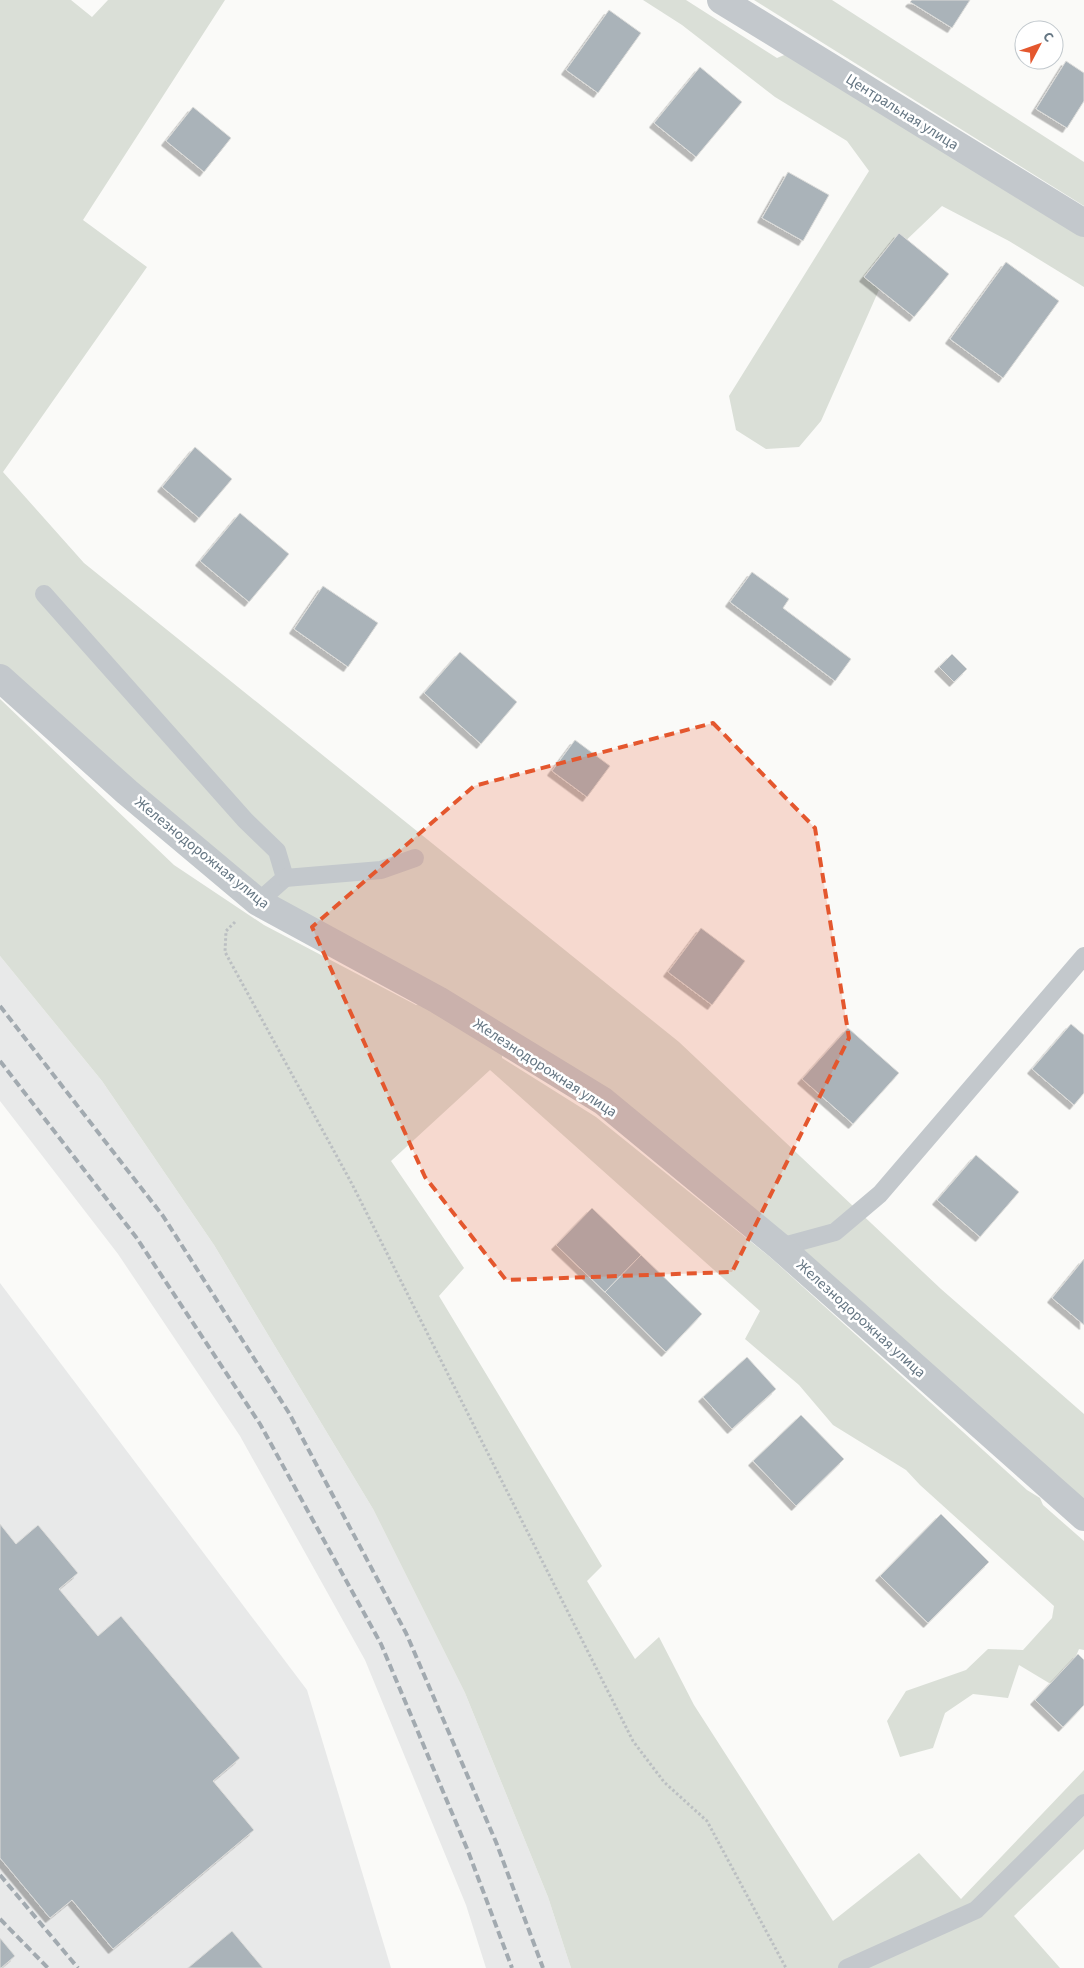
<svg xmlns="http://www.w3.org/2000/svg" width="1084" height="1968" viewBox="0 0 1084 1968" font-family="'Source Sans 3',sans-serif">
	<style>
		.built { fill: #e8e9e9 }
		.green { fill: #dadfd7 }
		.building { fill: #aab3b9; stroke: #dcdcda; filter: url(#shadow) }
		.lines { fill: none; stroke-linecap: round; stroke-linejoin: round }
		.path { stroke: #bbbfc2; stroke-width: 3; stroke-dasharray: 2.5 2.5; stroke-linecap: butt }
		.lane { stroke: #c3c8cc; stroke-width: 18 }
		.street { stroke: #c3c8cc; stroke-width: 28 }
		.rail { stroke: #a2aab0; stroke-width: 4; stroke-dasharray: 8 4; stroke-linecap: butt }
		.marked { fill: #e4572e; fill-opacity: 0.2; stroke: #e4572e; stroke-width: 4; stroke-dasharray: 10 6; stroke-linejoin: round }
		.labels { text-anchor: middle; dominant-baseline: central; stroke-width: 5; stroke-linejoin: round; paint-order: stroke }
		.street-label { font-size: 15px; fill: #657683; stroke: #fff }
	</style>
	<defs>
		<filter id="shadow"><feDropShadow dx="-4.5" dy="4.5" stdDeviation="0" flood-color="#0004"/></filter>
	</defs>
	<rect width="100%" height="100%" fill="#fafaf8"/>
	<!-- built -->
	<g class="built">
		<polygon points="0,956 102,1081 214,1245 373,1509 465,1693 548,1897 571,1968 486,1968 466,1905 365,1660 240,1436 118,1254 0,1101"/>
		<polygon points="0,1283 307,1690 391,1968 0,1968"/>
	</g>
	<!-- green -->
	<g class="green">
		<polygon points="0,0 71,0 92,17 108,0 225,0 83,220 147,267 3,472 84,563 679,1042 941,1289 1084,1414 1084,1502 786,1238 502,1044 502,1058 596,1117 770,1257 1027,1490 1040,1498 1043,1505 1084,1541 1084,1650 1079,1649 1066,1680 1049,1683 1019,1665 1008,1698 973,1694 945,1713 933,1748 900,1757 887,1721 906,1691 966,1670 988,1649 1023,1650 1052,1618 1054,1606 920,1485 906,1470 833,1425 799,1385 745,1339 760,1311 490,1070 391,1161 464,1268 439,1296 602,1566 587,1581 635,1659 659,1637 694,1705 833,1921 919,1853 961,1899 1084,1770 1084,1849 1014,1916 1060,1968 571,1968 548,1897 465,1693 373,1509 214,1245 102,1081 0,956 0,699 174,865 264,925 416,1005 436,998 267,898 0,666"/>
		<polygon points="643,0 686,0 777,58 794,51 1084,234 1084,287 1009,241 942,206 897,249 821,421 799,447 766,449 736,430 729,396 869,171 847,141 775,97 682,25"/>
		<polygon points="754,0 832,0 1084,162 1084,206"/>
	</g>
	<!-- building -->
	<g class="building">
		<polygon points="912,0 970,0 952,28 910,2"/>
		<polygon points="609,10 641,33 598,93 566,70"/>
		<polygon points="1066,61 1084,73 1084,101 1067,128 1036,109"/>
		<polygon points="700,67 742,102 696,157 654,123"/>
		<polygon points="193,107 231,138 204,172 166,141"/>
		<polygon points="788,172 829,195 803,241 762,218"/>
		<polygon points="899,233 949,274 914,317 864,277"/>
		<polygon points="1006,262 1059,301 1003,378 950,339"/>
		<polygon points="195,447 232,479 199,518 162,487"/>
		<polygon points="240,513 289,554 249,602 200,561"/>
		<polygon points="752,572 789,599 783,608 851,659 835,681 730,602"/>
		<polygon points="323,586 378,623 348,667 294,629"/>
		<polygon points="460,652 517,702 481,744 424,693"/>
		<polygon points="952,654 967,669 954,682 939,667"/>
		<polygon points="575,740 610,766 587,797 552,771"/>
		<polygon points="701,928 745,961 712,1005 668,972"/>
		<polygon points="1071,1024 1084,1035 1084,1093 1074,1105 1032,1069"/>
		<polygon points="848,1028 899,1073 853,1124 802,1079"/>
		<polygon points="976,1155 1019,1192 980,1237 937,1200"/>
		<polygon points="592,1208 641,1255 605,1292 556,1245"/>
		<polygon points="641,1255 702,1314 666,1352 605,1292"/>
		<polygon points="1084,1259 1084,1325 1052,1298"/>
		<polygon points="747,1357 776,1389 732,1429 703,1397"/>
		<polygon points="801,1415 844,1459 796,1506 753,1461"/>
		<polygon points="941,1514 989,1562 928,1623 880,1576"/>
		<polygon points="0,1524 16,1544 38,1525 78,1573 59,1589 98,1636 121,1616 240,1758 213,1781 254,1830 113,1949 72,1900 50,1918 0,1858"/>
		<polygon points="1078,1654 1084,1660 1084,1705 1063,1727 1035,1700"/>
		<polygon points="232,1931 263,1968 188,1968"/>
		<polygon points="0,1938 15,1956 1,1968 0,1968"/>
	</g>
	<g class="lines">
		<!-- path -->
		<polyline class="path" points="235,922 226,931 225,952 352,1184 633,1741 664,1782 707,1821 786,1968"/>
		<!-- lane -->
		<g class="lane">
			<polyline points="44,594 245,820 277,851 285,878 258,902"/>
			<polyline points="285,878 381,870 415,858"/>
			<polyline points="780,1247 835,1232 880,1194 1084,956"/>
			<polyline points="847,1968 976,1910 1084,1803"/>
		</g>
		<!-- street -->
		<g class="street">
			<polyline points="721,0 1084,223"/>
			<polyline points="0,678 127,792 258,902 438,1000 603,1101 780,1247 1084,1517"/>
		</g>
		<!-- rail -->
		<g class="rail">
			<polyline points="0,1006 163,1216 289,1413 406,1633 496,1842 543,1968"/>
			<polyline points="0,1061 136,1237 260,1424 381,1644 468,1851 512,1968"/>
			<polyline points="0,1875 78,1968"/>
			<polyline points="0,1919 48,1968"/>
		</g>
	</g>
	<!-- marked area -->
	<path class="marked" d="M713,723L815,828L849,1038L732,1272L506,1280L425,1177L312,927L474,786Z"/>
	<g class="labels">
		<!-- street labels -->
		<g class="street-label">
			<text transform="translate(902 112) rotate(32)">Центральная улица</text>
			<text transform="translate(202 853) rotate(39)">Железнодорожная улица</text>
			<text transform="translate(545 1068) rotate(33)">Железнодорожная улица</text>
			<text transform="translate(861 1319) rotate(42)">Железнодорожная улица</text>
		</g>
	</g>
	<!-- north arrow -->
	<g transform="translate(1039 45) rotate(49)"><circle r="24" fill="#ffffff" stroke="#c1c8cd"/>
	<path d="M0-4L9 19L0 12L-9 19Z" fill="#e4572e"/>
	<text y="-8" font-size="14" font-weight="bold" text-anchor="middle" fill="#657683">С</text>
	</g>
</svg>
